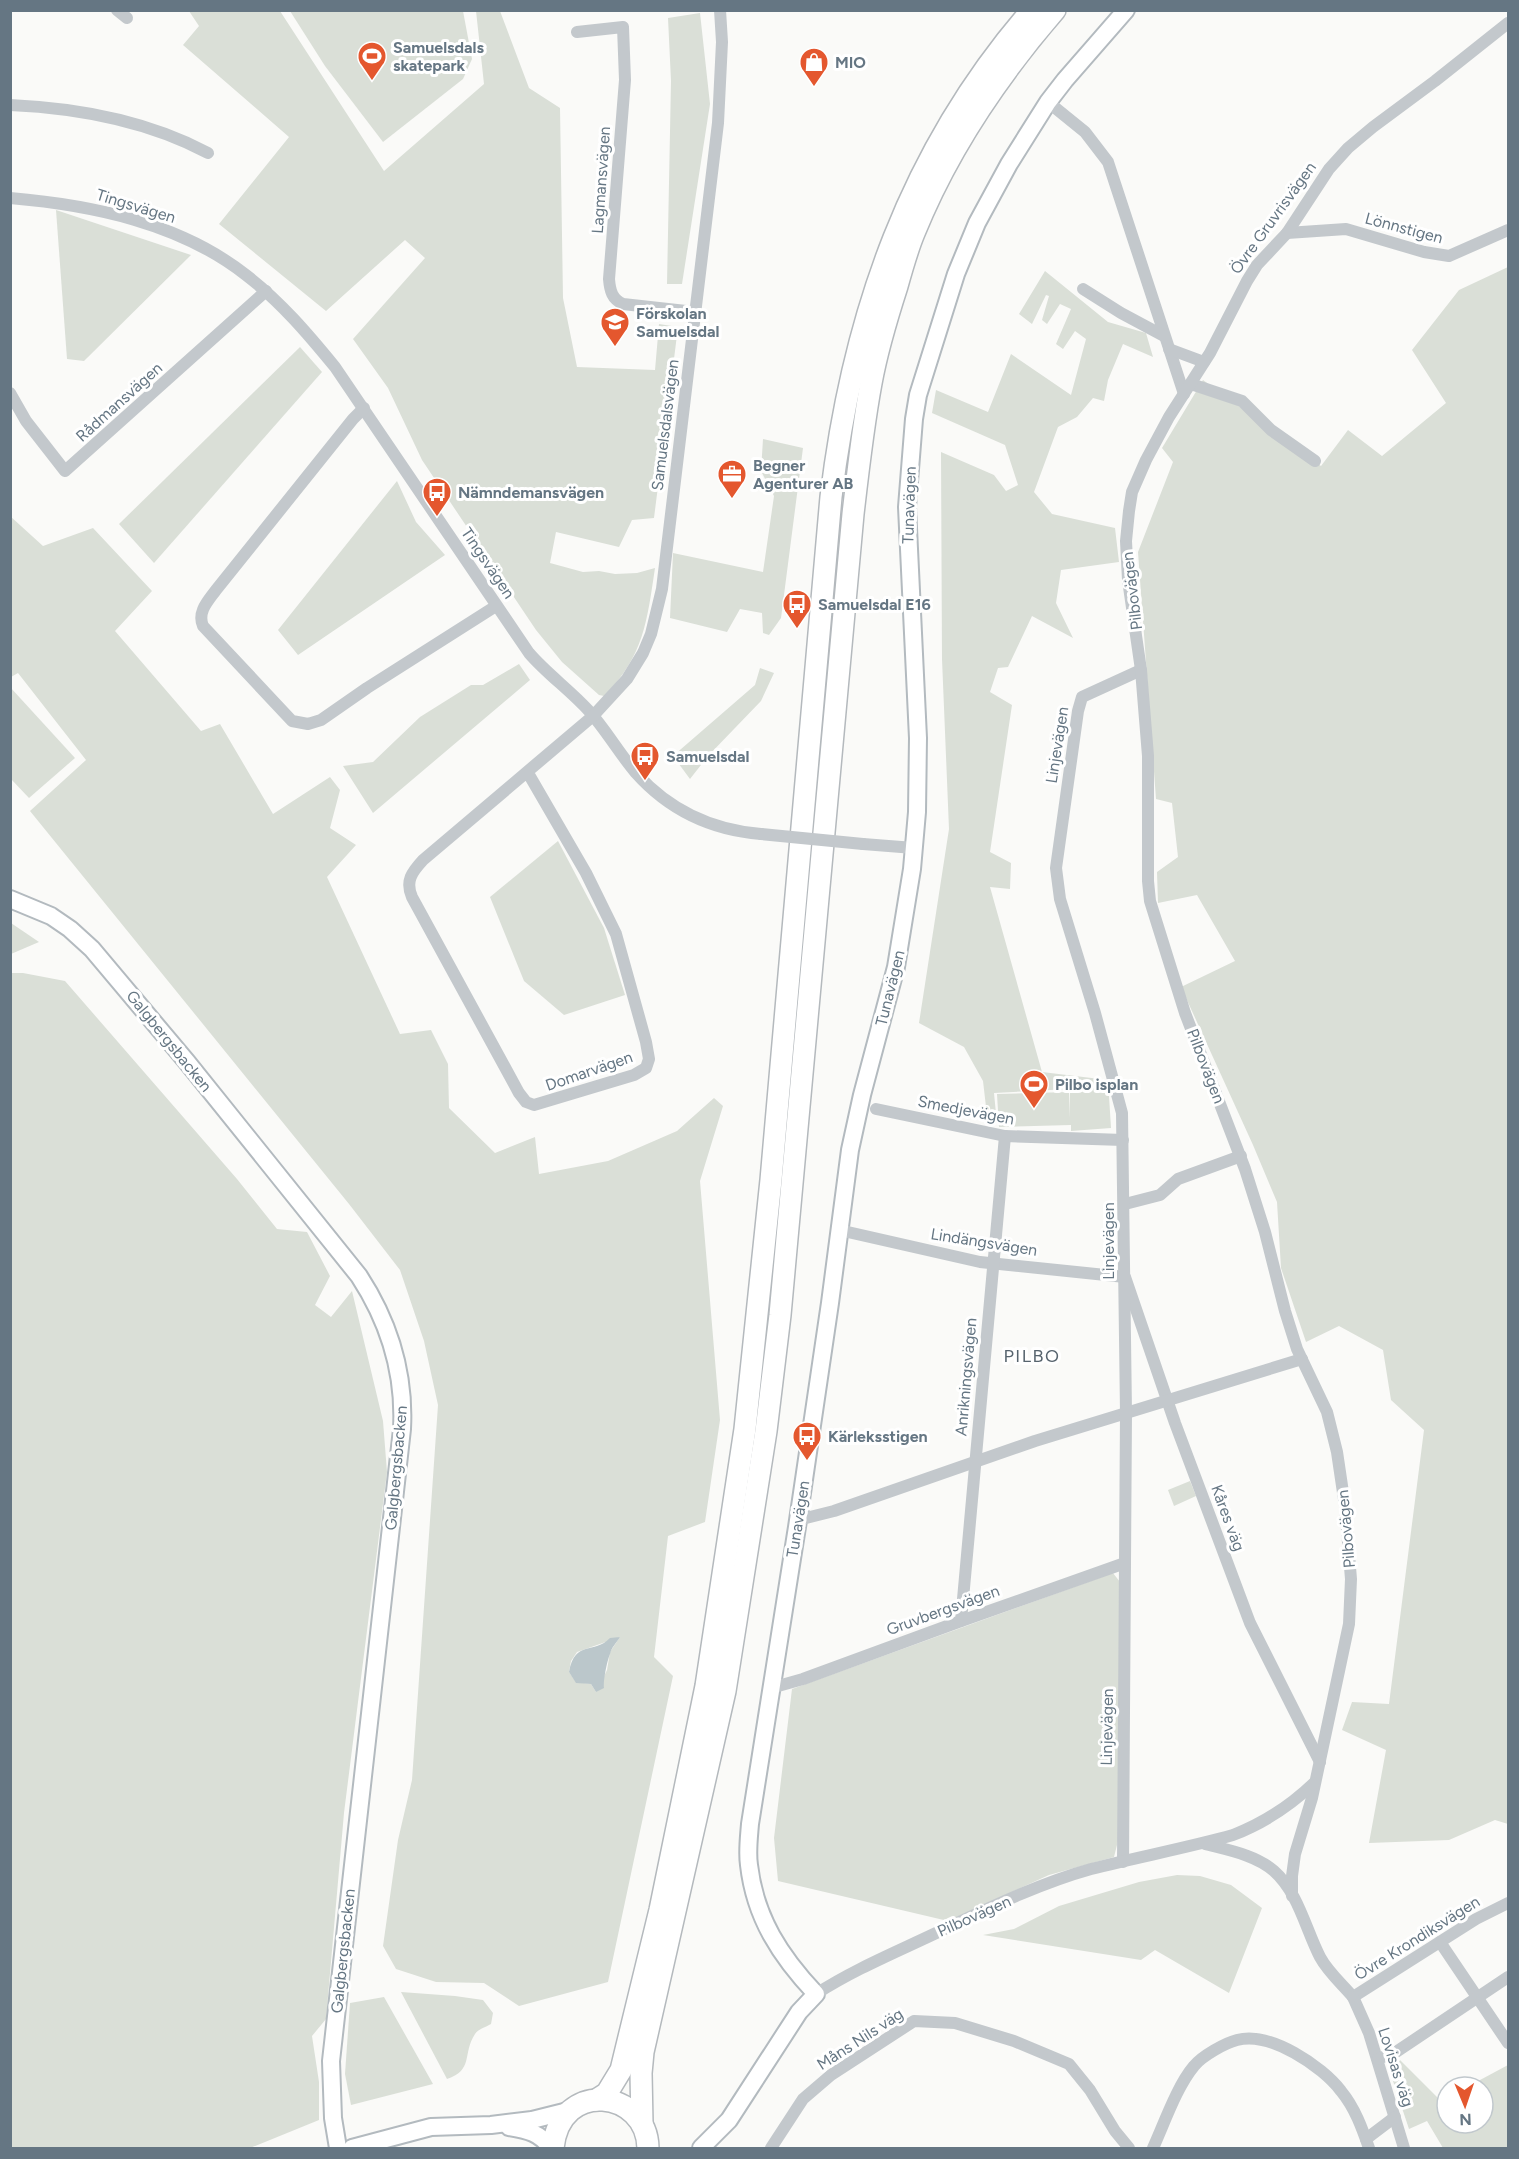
<svg xmlns="http://www.w3.org/2000/svg" width="1519" height="2159" viewBox="0 0 1519 2159" font-family="Figtree,sans-serif">
	<style>
		.green { fill: #dadfd7; fill-rule: evenodd }
		.water { fill: #bbc7cb }
		.lines { fill: none; stroke-linecap: round; stroke-linejoin: round }
		.secondary-casing { stroke: #b3babf; stroke-width: 20 }
		.highway-casing { stroke: #b4b9bd; stroke-width: 24 }
		.street { stroke: #c3c8cc; stroke-width: 12 }
		.secondary { stroke: #fff; stroke-width: 16 }
		.highway { stroke: #fff; stroke-width: 21 }
		.street-bridge { stroke: #c3c8cc; stroke-width: 12 }
		.labels { text-anchor: middle; dominant-baseline: central; stroke-width: 6; stroke-linejoin: round; paint-order: stroke }
		.poi-label { font-size: 16px; font-weight: bold; fill: #657683; stroke: #fff; text-anchor: start }
		.street-label { font-size: 16px; fill: #657683; stroke: #fff }
		.neighbourhood-label { font-size: 18px; letter-spacing: 1.5px; fill: #57646e; stroke: #fff }
	</style>
	<rect width="100%" height="100%" fill="#fafaf8"/>
	<!-- green -->
	<g class="green">
		<path d="M189,11H280L384,171L484,84L476,11H500L529,88L560,108L563,298L577,367L655,370L659,324L678,327L654,518L632,520L619,547L556,532L550,563L583,572L599,571L615,574L637,573L655,568C647,621 644,656 604,696L599,695L562,662L536,630L422,460L388,388L353,339L425,258L405,240L326,311L219,224L289,137L183,45L199,26Z"/>
		<polygon points="290,11 463,11 472,59 463,79 383,142 325,66"/>
		<polygon points="700,13 710,104 682,284 667,284 671,81 668,18"/>
		<polygon points="56,210 191,255 84,361 67,359"/>
		<polygon points="1508,267 1508,1824 1495,1820 1449,1840 1369,1843 1386,1750 1342,1730 1352,1702 1389,1704 1424,1430 1391,1400 1383,1350 1339,1326 1306,1342 1281,1268 1277,1202 1253,1145 1181,987 1235,961 1197,895 1158,903 1157,872 1178,857 1172,803 1156,799 1138,552 1173,462 1162,448 1203,380 1321,466 1348,430 1382,456 1446,403 1412,350 1459,290"/>
		<polygon points="1045,271 1108,322 1146,333 1153,357 1123,344 1108,380 1104,401 1093,398 1077,417 1058,427 1034,492 1052,514 1115,528 1119,562 1061,570 1056,603 1073,638 1032,616 1008,667 998,668 990,692 1012,705 990,852 1011,863 1010,889 990,887 1042,1072 1108,1080 1111,1128 1071,1131 1071,1125 999,1127 997,1094 1069,1092 1070,1118 1070,1089 994,1093 997,1124 988,1124 983,1081 964,1047 919,1023 949,829 942,659 941,452 994,475 1006,491 1018,485 1005,445 932,413 936,390 988,412 1011,354 1071,395 1086,339 1075,331 1063,349 1056,344 1071,309 1060,304 1047,324 1042,320 1049,296 1046,295 1032,324 1019,314"/>
		<polygon points="300,347 322,372 154,563 119,524"/>
		<polygon points="763,439 803,448 781,618 769,635 763,633 762,613 740,609 727,632 670,618 673,553 763,572 774,496 761,471"/>
		<polygon points="397,481 416,522 445,555 298,655 278,630"/>
		<path d="M10,516L43,546L93,528L152,591L115,631L201,731L220,724L273,814L330,777L340,790L330,828L356,845L327,877L400,1034L431,1030L448,1064L449,1108L495,1153L535,1137L539,1174L608,1161L677,1131L714,1098L723,1106L700,1181L720,1420L705,1522L668,1536L654,1657L673,1676L608,1982L519,2006L484,1983L436,1982L396,1969L383,1946L398,1840L412,1780L438,1405L424,1341L400,1270L349,1204L30,811L86,760L18,673L11,677ZM620,1637L610,1652L607,1670L596,1692L591,1684L576,1682L569,1672L571,1661L577,1652Z"/>
		<polygon points="519,664 530,680 373,813 343,766 373,762 420,717 471,685 483,685"/>
		<polygon points="760,668 774,673 761,701 708,756 690,779 673,756 755,685"/>
		<polygon points="10,687 75,758 29,798 11,779"/>
		<polygon points="558,841 604,928 625,995 564,1015 524,981 490,897"/>
		<polygon points="11,923 39,942 11,954"/>
		<polygon points="11,973 23,973 65,981 237,1179 277,1229 307,1232 330,1276 315,1305 331,1317 352,1291 383,1421 387,1472 344,1813 326,2019 312,2036 319,2082 319,2120 250,2148 11,2147"/>
		<polygon points="1190,1481 1196,1496 1174,1506 1168,1490"/>
		<polygon points="1113,1573 1120,1582 1119,1837 1114,1857 1049,1875 948,1921 778,1881 774,1838 792,1689"/>
		<polygon points="1177,1875 1200,1876 1231,1885 1262,1908 1229,1993 1155,1950 1141,1960 983,1935 1014,1929 1059,1906 1139,1882"/>
		<path d="M401,1992L455,1996L483,2000L493,2013L491,2024C486,2027 478,2029 475,2034C462,2054 474,2070 447,2079Z"/>
		<polygon points="384,1997 433,2084 351,2105 345,2074 350,2003"/>
		<polygon points="1400,2060 1441,2101 1447,2098 1447,2123 1483,2123 1483,2087 1467,2087 1508,2065 1508,2148 1443,2148 1427,2121 1409,2129 1390,2072"/>
	</g>
	<!-- water -->
	<path class="water" d="M620,1637C617,1642 611,1648 610,1654C607,1661 603,1681 604,1688L596,1692L591,1684L576,1683L569,1672C575,1639 594,1655 610,1638Z"/>
	<g class="lines">
		<!-- secondary casing -->
		<g class="secondary-casing">
			<g id="secondary">
				<path d="M10,899L51,916L70,929L92,949L187,1062L359,1276C389,1322 405,1373 402,1429L331,2061L333,2118L338,2148"/>
				<path d="M509,2127C528,2130 540,2133 551,2148"/>
				<polyline points="352,2148 431,2127 491,2125 532,2120 568,2111"/>
				<path d="M701,2148L729,2120L799,2012L816,1994C781,1957 755,1918 749,1865C747,1852 749,1837 750,1824L797,1527L830,1303L850,1150L862,1095L896,967L912,869L917,812L918,738L907,507L914,419L918,395L956,274L977,223L1009,164L1048,102L1065,80L1126,10"/>
			</g>
		</g>
		<!-- highway casing -->
		<g class="highway-casing">
			<g id="highway">
				<path d="M596,2100L607,2093L621,2070L660,1910L706,1686L745,1429L771,1180L831,497C853,315 910,150 1032,10"/>
				<path d="M642,2124L641,2073L643,2052L725,1691L766,1431L780,1315L853,514C858,470 863,426 871,383C877,350 887,317 897,286C902,268 907,250 914,233C947,151 997,77 1055,10"/>
				<path d="M553,2148C560,2078 647,2090 648,2148"/>
			</g>
		</g>
		<!-- street -->
		<g class="street">
			<polyline points="117,10 127,18"/>
			<path d="M577,32L623,27L625,80L609,279C610,291 612,299 623,304L695,312"/>
			<polyline points="1048,102 1085,132 1108,162 1184,394"/>
			<path d="M10,105C78,108 148,121 208,153"/>
			<path d="M10,198C92,205 180,223 246,275C280,301 308,334 335,367L529,653C547,674 570,690 589,711C606,730 619,753 636,773C669,810 712,830 761,834"/>
			<polyline points="1287,233 1346,229 1424,252 1449,256 1508,230"/>
			<polyline points="1083,289 1121,313 1164,336"/>
			<polyline points="1169,349 1204,362"/>
			<polyline points="1191,384 1242,401 1271,430 1315,461"/>
			<polyline points="10,393 26,421 65,471 266,291"/>
			<path d="M364,408L353,419L216,590C208,601 197,612 203,626L292,721L308,724L321,720L367,688L496,606"/>
			<path d="M528,773L586,873L616,934L646,1042L649,1059L646,1068L634,1075L534,1105L526,1102L519,1093L412,897C405,881 412,872 423,860L593,716L627,679L643,653L651,634L662,589L718,123L722,42L720,10"/>
			<polyline points="863,844 914,848"/>
			<polyline points="876,1109 1005,1136 1123,1140"/>
			<polyline points="1125,1204 1160,1195 1178,1179 1241,1156"/>
			<polyline points="839,1230 980,1262 1125,1277 1175,1423 1250,1623 1320,1762"/>
			<polyline points="799,1517 806,1518 834,1511 1035,1441 1302,1359"/>
			<polyline points="961,1621 1005,1136"/>
			<polyline points="771,1688 803,1679 961,1621 1125,1563"/>
			<path d="M1205,1844C1228,1850 1256,1855 1274,1871C1298,1892 1306,1930 1320,1957C1328,1972 1342,1984 1353,1997L1476,1919L1508,1903"/>
			<polyline points="1123,1862 1126,1413 1122,1113 1095,1013 1060,899 1056,868 1078,711 1082,697 1141,670"/>
			<polyline points="1292,1896 1292,1876 1295,1854 1312,1798 1349,1624 1351,1579 1345,1506 1337,1452 1327,1412 1297,1349 1285,1311 1265,1232 1245,1169 1185,1013 1150,901 1148,881 1148,756 1141,670 1128,580 1126,541 1129,511 1132,492 1146,460 1169,417 1210,353 1247,281 1257,265 1287,233 1329,169 1348,148 1373,127 1435,81 1508,23"/>
			<polyline points="1440,1942 1508,2043"/>
			<path d="M816,1994C853,1970 894,1953 934,1934C985,1910 1037,1884 1091,1869C1138,1857 1186,1848 1233,1835C1264,1823 1290,1806 1314,1783"/>
			<polyline points="1353,1997 1369,2033 1404,2148"/>
			<polyline points="1378,2059 1396,2052 1508,1977"/>
			<polyline points="1366,2139 1395,2117"/>
			<polyline points="771,2148 803,2099 831,2075 914,2021 955,2023 1014,2041 1069,2064 1090,2090 1115,2131 1129,2148"/>
			<path d="M1153,2148C1164,2124 1177,2086 1194,2066C1202,2056 1225,2043 1237,2040C1270,2031 1322,2066 1341,2091C1355,2108 1362,2128 1369,2148"/>
		</g>
		<!-- secondary -->
		<use href="#secondary" class="secondary"/>
		<!-- highway -->
		<use href="#highway" class="highway"/>
		<!-- street-bridge -->
		<polyline class="street-bridge" points="761,834 863,844"/>
	</g>
	<!-- icons -->
	<defs>
		<g id="stadium-pin" transform="scale(1.5)"><path d="M0 17L-7.5 6A9.5 9.5 0 1 1 7.5 6Z" fill="#e4572e" stroke="#fff"/><path d="M0-5a6.5 5 0 1 0 0 10a6.5 5 0 1 0 0-10ZM-3.5-1.8h7v3.6h-7Z" fill="#fff"/></g>
		<g id="shop-pin" transform="scale(1.5)"><path d="M0 17L-7.5 6A9.5 9.5 0 1 1 7.5 6Z" fill="#e4572e" stroke="#fff"/><path d="M-5-2.5h2.3a2.7 3.5 0 0 1 5.4 0H5L5.5 6h-11ZM-1.5-2.5h3a1.5 2.3 0 0 0-3 0Z" fill="#fff"/></g>
		<g id="school-pin" transform="scale(1.5)"><path d="M0 17L-7.5 6A9.5 9.5 0 1 1 7.5 6Z" fill="#e4572e" stroke="#fff"/><path d="M0-5L7-2L0 1L-7-2ZM-4 1L0 2.5L4 1V4Q0 6-4 4Z" fill="#fff"/></g>
		<g id="office-pin" transform="scale(1.5)"><path d="M0 17L-7.5 6A9.5 9.5 0 1 1 7.5 6Z" fill="#e4572e" stroke="#fff"/><path d="M-6-3h4V-5.5h4V-3h4V5H-6ZM-1-4.5V-3h2v-1.5ZM-6 0V1H6V0Z" fill="#fff"/></g>
		<g id="bus-pin" transform="scale(1.5)"><path d="M0 17L-7.5 6A9.5 9.5 0 1 1 7.5 6Z" fill="#e4572e" stroke="#fff"/><path d="M-5-6H5V4H4V6H2V4H-2V6H-4V4H-5ZM-3.5-4V0h7V-4ZM-3.5 1.2v1.5H-2V1.2ZM2 1.2v1.5H3.5V1.2Z" fill="#fff"/></g>
	</defs>
	<g fill-rule="evenodd">
		<use href="#stadium-pin" x="372" y="56"/>
		<use href="#shop-pin" x="814" y="62"/>
		<use href="#school-pin" x="615" y="322"/>
		<use href="#office-pin" x="732" y="474"/>
		<use href="#bus-pin" x="437" y="492"/>
		<use href="#bus-pin" x="797" y="604"/>
		<use href="#bus-pin" x="645" y="756"/>
		<use href="#stadium-pin" x="1034" y="1084"/>
		<use href="#bus-pin" x="807" y="1436"/>
	</g>
	<g class="labels">
		<!-- poi labels -->
		<g class="poi-label">
			<text x="393" y="47">Samuelsdals<tspan x="393" dy="18">skatepark</tspan></text>
			<text x="835" y="62">MIO</text>
			<text x="636" y="313">Förskolan<tspan x="636" dy="18">Samuelsdal</tspan></text>
			<text x="753" y="465">Begner<tspan x="753" dy="18">Agenturer AB</tspan></text>
			<text x="458" y="492">Nämndemansvägen</text>
			<text x="818" y="604">Samuelsdal E16</text>
			<text x="666" y="756">Samuelsdal</text>
			<text x="1055" y="1084">Pilbo isplan</text>
			<text x="828" y="1436">Kärleksstigen</text>
		</g>
		<!-- street labels -->
		<g class="street-label">
			<text transform="translate(601 180) rotate(-86)">Lagmansvägen</text>
			<text transform="translate(136 206) rotate(17)">Tingsvägen</text>
			<text transform="translate(1273 218) rotate(-54)">Övre Gruvrisvägen</text>
			<text transform="translate(1404 228) rotate(15)">Lönnstigen</text>
			<text transform="translate(119 402) rotate(-42)">Rådmansvägen</text>
			<text transform="translate(665 425) rotate(-83)">Samuelsdalsvägen</text>
			<text transform="translate(909 505) rotate(-88)">Tunavägen</text>
			<text transform="translate(488 563) rotate(56)">Tingsvägen</text>
			<text transform="translate(1132 591) rotate(-97)">Pilbovägen</text>
			<text transform="translate(1057 745) rotate(-81)">Linjevägen</text>
			<text transform="translate(890 988) rotate(-76)">Tunavägen</text>
			<text transform="translate(169 1041) rotate(51)">Galgbergsbacken</text>
			<text transform="translate(1206 1066) rotate(69)">Pilbovägen</text>
			<text transform="translate(589 1071) rotate(-19)">Domarvägen</text>
			<text transform="translate(966 1110) rotate(11)">Smedjevägen</text>
			<text transform="translate(1108 1241) rotate(-90)">Linjevägen</text>
			<text transform="translate(984 1242) rotate(9)">Lindängsvägen</text>
			<text transform="translate(966 1377) rotate(-85)">Anrikningsvägen</text>
			<text transform="translate(396 1468) rotate(-85)">Galgbergsbacken</text>
			<text transform="translate(1228 1518) rotate(70)">Kåres väg</text>
			<text transform="translate(798 1519) rotate(-81)">Tunavägen</text>
			<text transform="translate(1346 1529) rotate(-95)">Pilbovägen</text>
			<text transform="translate(943 1610) rotate(-20)">Gruvbergsvägen</text>
			<text transform="translate(1107 1727) rotate(-89)">Linjevägen</text>
			<text transform="translate(974 1916) rotate(-24)">Pilbovägen</text>
			<text transform="translate(1417 1938) rotate(-32)">Övre Krondiksvägen</text>
			<text transform="translate(343 1951) rotate(-84)">Galgbergsbacken</text>
			<text transform="translate(860 2039) rotate(-33)">Måns Nils väg</text>
			<text transform="translate(1396 2067) rotate(72)">Lovisas väg</text>
		</g>
		<!-- neighbourhood labels -->
		<g class="neighbourhood-label">
			<text x="1032" y="1356">PILBO</text>
		</g>
	</g>
	<!-- border -->
	<rect width="1519" height="2159" fill="none" stroke="#657683" stroke-width="24"/>
	<!-- north arrow -->
	<g transform="translate(1465 2105) rotate(178)"><circle r="28" fill="#ffffff" stroke="#c1c8cd" stroke-width="1.5"/>
	<path d="M0-4.5L10 22L0 15L-10 22Z" fill="#e4572e"/>
	<text y="-9" font-size="16" font-weight="bold" text-anchor="middle" fill="#657683">N</text>
	</g>
</svg>
